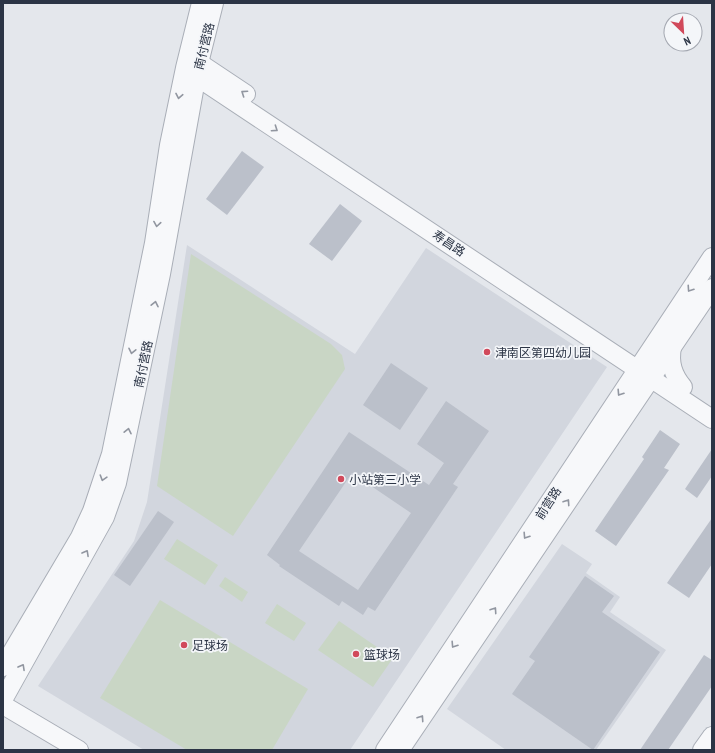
<svg xmlns="http://www.w3.org/2000/svg" width="715" height="753" viewBox="0 0 715 753" font-family="'PT Sans Narrow','Noto Sans SC',sans-serif">
	<style>
		.built { fill: #d2d6de }
		.green { fill: #c9d6c5 }
		.building { fill: #bbc0ca; fill-rule: evenodd }
		.lines { fill: none; stroke-linecap: round; stroke-linejoin: round }
		.minor-casing { stroke: #a9aeb7; stroke-width: 20 }
		.minor { stroke: #f7f8fa; stroke-width: 18 }
		.oneway { stroke: #9196a0 }
		.poi-dot { fill: #d1495b; stroke: #f4f6f9; stroke-width: 1.5 }
		.labels { text-anchor: middle; dominant-baseline: central; stroke-width: 3.5; stroke-linejoin: round; paint-order: stroke }
		.street-label { font-size: 12px; fill: #2b3445; stroke: #f4f6f9 }
		.poi-label { font-size: 12px; fill: #2b3445; stroke: #f4f6f9; text-anchor: start }
	</style>
	<rect width="100%" height="100%" fill="#e4e7ec"/>
	<!-- built -->
	<g class="built">
		<polygon points="187,245 355,354 426,248 607,367 350,750 144,750 38,686 134,541 147,502"/>
		<polygon points="562,544 592,564 586,573 620,597 610,612 666,650 596,750 506,750 447,709"/>
	</g>
	<!-- green -->
	<g class="green">
		<polygon points="191,254 331,344 342,355 345,369 233,536 157,486"/>
		<polygon points="177,539 218,565 205,585 164,559"/>
		<polygon points="225,577 248,592 242,602 219,586"/>
		<polygon points="160,600 308,689 272,750 187,750 100,698"/>
		<polygon points="277,604 306,623 294,641 265,623"/>
		<polygon points="339,621 393,658 373,687 318,650"/>
	</g>
	<!-- building -->
	<g class="building">
		<polygon points="242,151 264,167 227,215 206,199"/>
		<polygon points="340,204 362,221 332,261 309,244"/>
		<polygon points="391,363 428,388 400,430 363,405"/>
		<path d="M446,401L489,431L453,484L458,487L375,611L368,607L363,615L342,601L339,606L279,566L280,565L267,555L349,432L429,485L444,463L417,444ZM352,473L411,513L358,590L299,551Z"/>
		<polygon points="660,430 680,444 664,468 669,470 616,546 595,531 644,459 642,457"/>
		<polygon points="712,449 712,476 697,498 685,489"/>
		<polygon points="158,511 174,522 130,586 114,575"/>
		<polygon points="712,518 712,564 689,598 667,583"/>
		<polygon points="585,576 614,596 602,612 660,652 593,750 512,694 535,661 529,657"/>
		<polygon points="704,655 712,660 712,686 668,750 640,750"/>
	</g>
	<g class="lines">
		<!-- minor casing -->
		<g class="minor-casing">
			<g id="minor">
				<polyline points="189,56 246,94"/>
				<polyline points="188,71 712,419"/>
				<path d="M672,347C669,363 673,375 683,387"/>
				<polyline points="3,667 80,537 92,511 111,454 154,243 169,145 185,68 201,3"/>
				<polyline points="3,700 105,517 117,483 161,274 199,63 214,3"/>
				<polyline points="3,705 79,750"/>
				<polyline points="385,750 712,257"/>
				<polyline points="400,750 712,288"/>
				<polyline points="702,750 712,736"/>
			</g>
		</g>
		<!-- minor -->
		<use href="#minor" class="minor"/>
	</g>
	<!-- one-way arrows -->
	<defs><path id="oneway-chevron" d="M-2-3.5L2.5 0L-2 3.5" fill="none" stroke-width="1.6" stroke-linecap="round" stroke-linejoin="round"/></defs>
	<g class="oneway">
		<use href="#oneway-chevron" transform="translate(244 93) rotate(-146)"/>
		<use href="#oneway-chevron" transform="translate(179 96) rotate(101)"/>
		<use href="#oneway-chevron" transform="translate(275 129) rotate(34)"/>
		<use href="#oneway-chevron" transform="translate(157 224) rotate(99)"/>
		<use href="#oneway-chevron" transform="translate(690 289) rotate(124)"/>
		<use href="#oneway-chevron" transform="translate(155 304) rotate(-78)"/>
		<use href="#oneway-chevron" transform="translate(132 351) rotate(102)"/>
		<use href="#oneway-chevron" transform="translate(620 393) rotate(123)"/>
		<use href="#oneway-chevron" transform="translate(128 431) rotate(-78)"/>
		<use href="#oneway-chevron" transform="translate(103 478) rotate(107)"/>
		<use href="#oneway-chevron" transform="translate(567 502) rotate(-56)"/>
		<use href="#oneway-chevron" transform="translate(526 536) rotate(123)"/>
		<use href="#oneway-chevron" transform="translate(86 553) rotate(-61)"/>
		<use href="#oneway-chevron" transform="translate(494 610) rotate(-56)"/>
		<use href="#oneway-chevron" transform="translate(454 645) rotate(123)"/>
		<use href="#oneway-chevron" transform="translate(22 667) rotate(-61)"/>
		<use href="#oneway-chevron" transform="translate(421 718) rotate(-56)"/>
	</g>
	<!-- markers -->
	<g class="poi-dot">
		<circle cx="487" cy="352" r="4"/>
		<circle cx="341" cy="479" r="4"/>
		<circle cx="184" cy="645" r="4"/>
		<circle cx="356" cy="654" r="4"/>
	</g>
	<g class="labels">
		<!-- street labels -->
		<g class="street-label">
			<text transform="translate(204 46) rotate(-76)">南付营路</text>
			<text transform="translate(449 243) rotate(34)">寿昌路</text>
			<text transform="translate(143 364) rotate(-78)">南付营路</text>
			<text transform="translate(548 503) rotate(-57)">前营路</text>
		</g>
		<!-- poi labels -->
		<g class="poi-label">
			<text x="495" y="352">津南区第四幼儿园</text>
			<text x="349" y="479">小站第三小学</text>
			<text x="192" y="645">足球场</text>
			<text x="364" y="654">篮球场</text>
		</g>
	</g>
	<!-- border -->
	<rect width="715" height="753" fill="none" stroke="#2b3445" stroke-width="8"/>
	<!-- north arrow -->
	<g transform="translate(683 32) rotate(155)"><circle r="19" fill="#f4f6f9" stroke="#a4a8b1"/>
	<path d="M0-3L7 15L0 10L-7 15Z" fill="#d1495b"/>
	<text y="-6" font-size="11" font-weight="bold" text-anchor="middle" fill="#2b3445">N</text>
	</g>
</svg>
